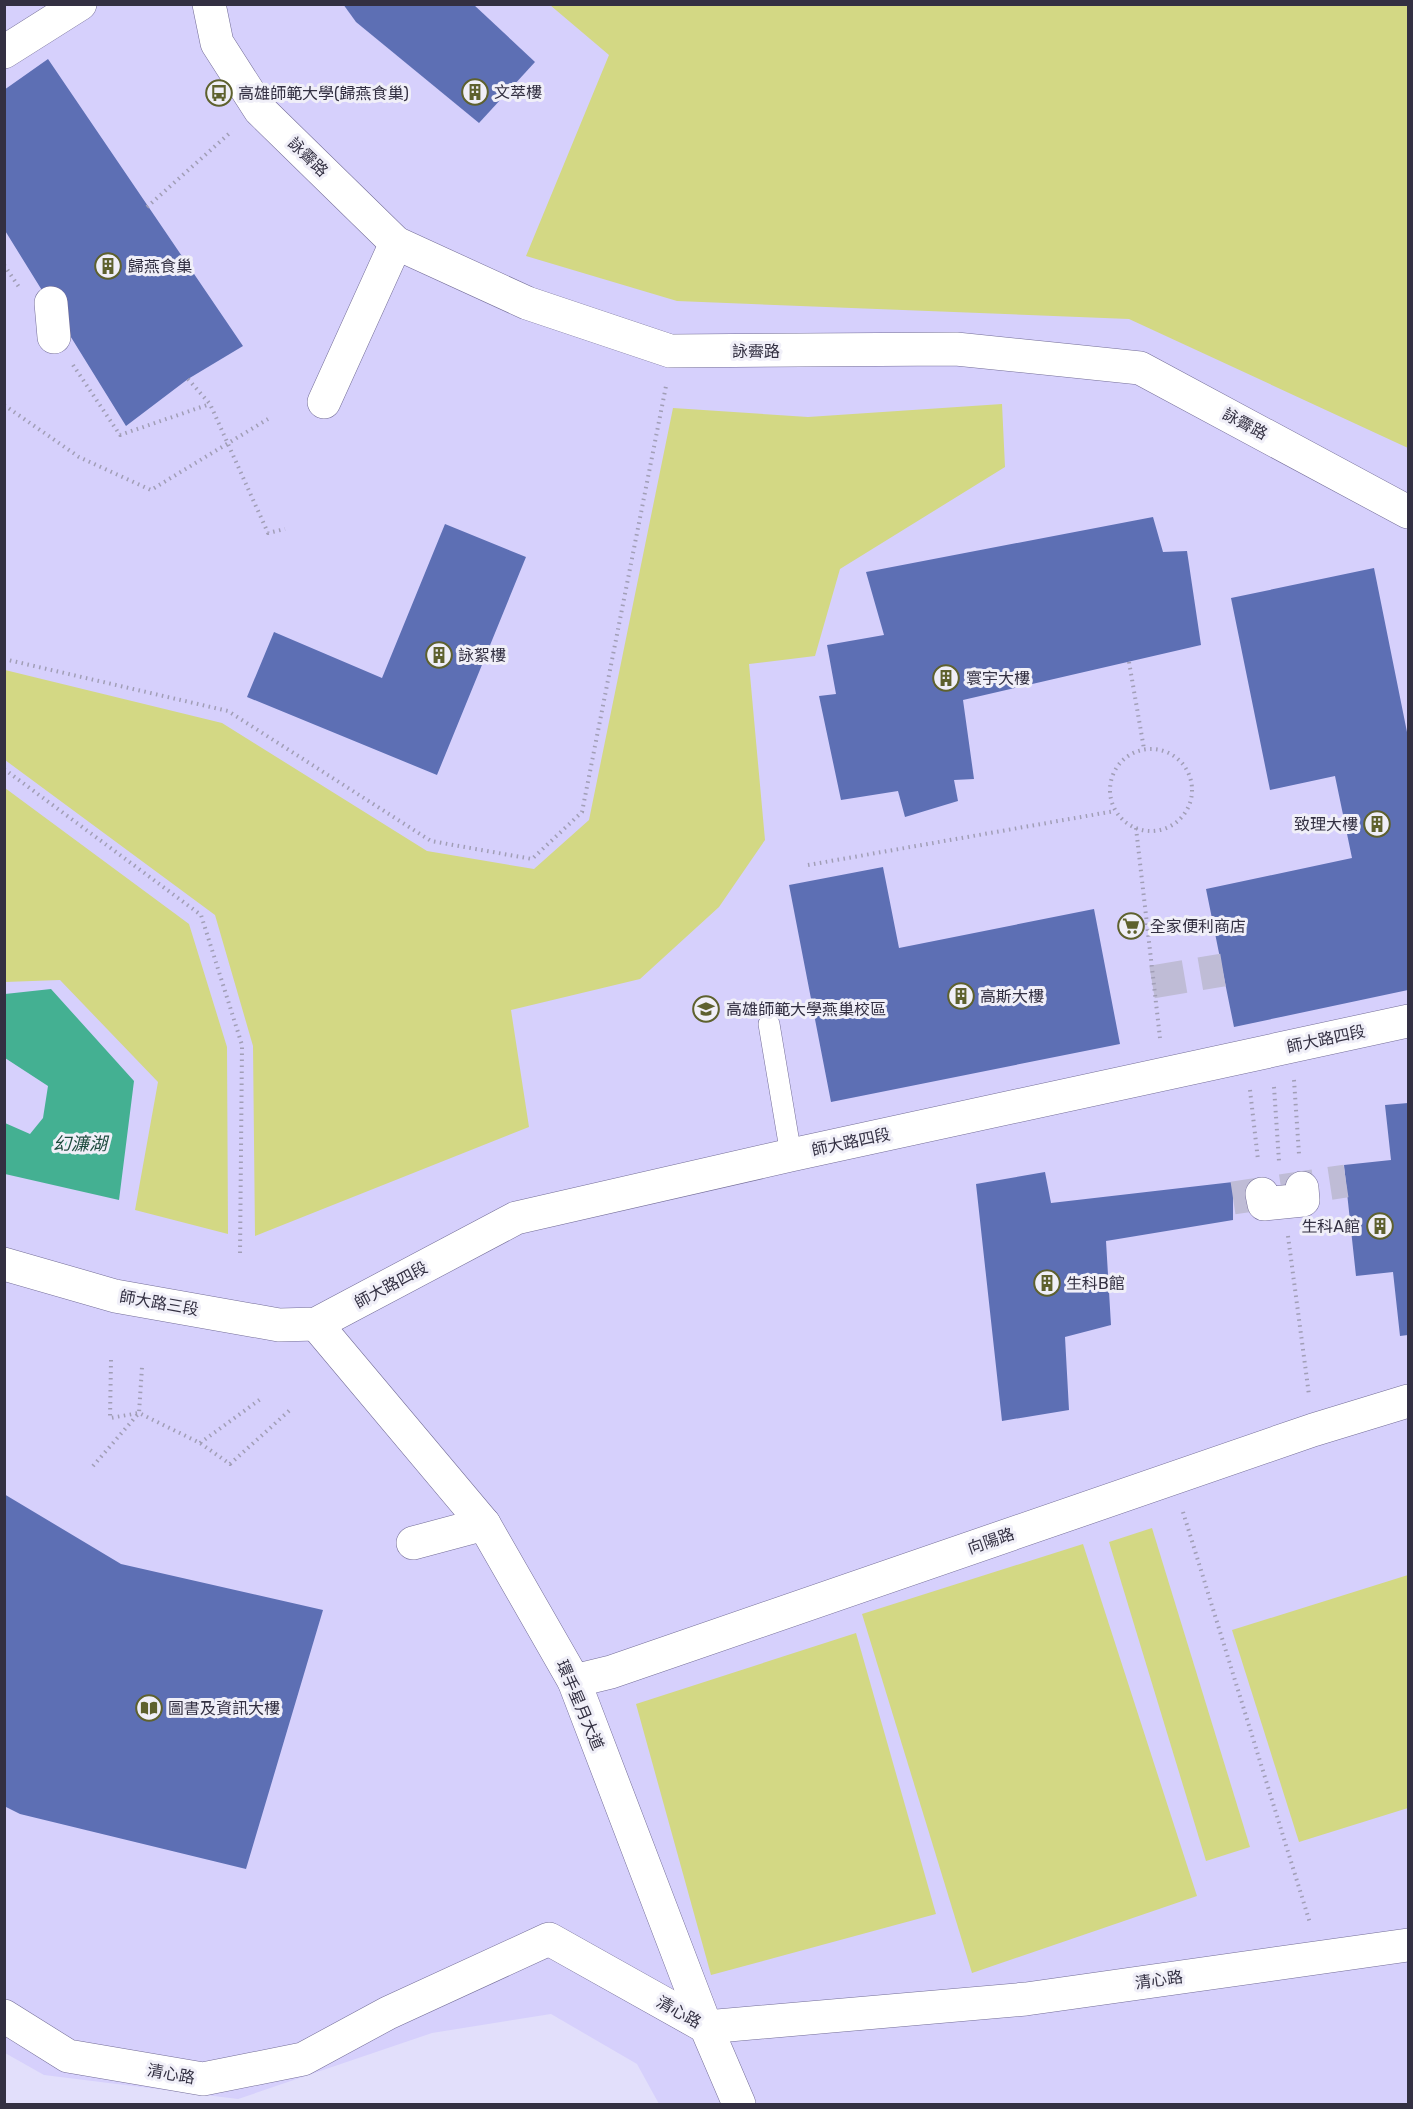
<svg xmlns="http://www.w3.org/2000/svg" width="1413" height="2109" viewBox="0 0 1413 2109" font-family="Rubik,'Noto Sans TC',sans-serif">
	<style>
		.built { fill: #d6d0fc }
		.green { fill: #d3d884 }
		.water { fill: #44b092 }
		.building { fill: #5d6fb4 }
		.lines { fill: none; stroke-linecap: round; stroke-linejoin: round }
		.street-tunnel { stroke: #bfbcd6; stroke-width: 33; stroke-dasharray: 33 16; stroke-linecap: butt }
		.lane-casing { stroke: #736d97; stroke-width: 22 }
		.street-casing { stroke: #736d97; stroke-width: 34 }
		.path { stroke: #a19eb6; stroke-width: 4; stroke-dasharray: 1.5 4.5; stroke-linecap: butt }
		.lane { stroke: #fff; stroke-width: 21 }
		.street { stroke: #fff; stroke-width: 33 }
		.labels { text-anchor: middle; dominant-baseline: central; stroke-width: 6; stroke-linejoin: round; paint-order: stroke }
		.poi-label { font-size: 16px; fill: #333042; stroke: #f0eff8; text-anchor: start }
		.street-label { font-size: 16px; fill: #333042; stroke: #f0eff8 }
		.water-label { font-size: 18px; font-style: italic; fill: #1e4c3e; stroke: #f0eff8 }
	</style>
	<rect width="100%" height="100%" fill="#e2dffb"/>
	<!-- built -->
	<polygon class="built" points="5,5 1408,5 1408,2104 659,2104 637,2064 551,2014 432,2033 238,2099 44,2075 5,2053"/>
	<!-- green -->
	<g class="green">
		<polygon points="550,5 1408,5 1408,448 1129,319 677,301 526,256 609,55"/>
		<polygon points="1002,404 1005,467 840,569 815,656 749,664 765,840 719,907 640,979 511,1010 529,1127 255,1236 253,1046 215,915 5,760 5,670 222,723 427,851 534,869 589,820 673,408 808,417"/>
		<polygon points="5,788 189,924 227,1047 228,1234 135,1210 158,1082 60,980 5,982"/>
		<polygon points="1152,1528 1250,1847 1206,1861 1109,1542"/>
		<polygon points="1083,1544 1197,1896 972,1973 862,1614"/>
		<polygon points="1408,1575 1408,1808 1299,1842 1232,1630"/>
		<polygon points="856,1633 936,1914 711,1975 636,1704"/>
	</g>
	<!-- water -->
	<polygon class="water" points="51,989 134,1081 119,1200 5,1174 5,1123 30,1134 43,1118 48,1086 5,1058 5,994"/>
	<!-- building -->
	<g class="building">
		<polygon points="343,4 473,4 535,62 479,123 356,22"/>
		<polygon points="48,59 243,346 188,379 126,426 4,229 4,90"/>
		<polygon points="1153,517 1163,552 1187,551 1201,645 963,700 974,779 954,780 958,801 905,817 898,791 841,800 819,696 836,694 827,645 884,635 866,572"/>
		<polygon points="445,524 526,557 437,775 247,697 274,632 382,678"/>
		<polygon points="1374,568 1408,737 1408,990 1234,1027 1206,889 1352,858 1335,776 1270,790 1231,598"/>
		<polygon points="883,867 899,948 1094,909 1120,1044 831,1102 789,885"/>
		<polygon points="1408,1103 1408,1335 1400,1336 1393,1272 1356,1276 1344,1165 1391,1160 1385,1105"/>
		<polygon points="1045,1172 1051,1203 1233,1182 1233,1220 1106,1241 1111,1325 1065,1337 1069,1410 1002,1421 976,1184"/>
		<polygon points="4,1494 121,1564 323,1610 246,1869 20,1814 4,1806"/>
	</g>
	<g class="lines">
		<!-- street-tunnel -->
		<g class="street-tunnel">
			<polyline points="1152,982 1223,970"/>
			<polyline points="1233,1198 1346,1181"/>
		</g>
		<!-- lane casing -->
		<g class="lane-casing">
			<polyline id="lane" points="769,1024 791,1155"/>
		</g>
		<!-- street casing -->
		<g class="street-casing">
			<g id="street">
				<polyline points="209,4 217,43 260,110 396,243 527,303 670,351 956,349 1140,368 1408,512"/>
				<polyline points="4,52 80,4"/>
				<polyline points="51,303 54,337"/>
				<polyline points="324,402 396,243"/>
				<polyline points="1262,1194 1264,1204 1303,1200 1302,1188"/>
				<polyline points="4,1264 115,1296 279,1325 316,1324 516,1218 791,1155 1408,1021"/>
				<polyline points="316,1324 484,1524 574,1681 706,2027 739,2104"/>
				<polyline points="413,1543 484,1524"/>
				<polyline points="574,1681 611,1672 1313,1430 1408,1401"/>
				<polyline points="4,2016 68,2056 203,2079 303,2059 388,2013 549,1939 706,2027 1026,1999 1408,1945"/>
			</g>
		</g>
		<!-- path -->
		<g class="path">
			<polyline points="147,207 232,131"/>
			<polyline points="4,265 19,287"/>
			<polyline points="73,365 120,435 210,404"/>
			<polyline points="188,379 210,404 268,533 285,529"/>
			<polyline points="4,405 79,457 151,490 268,419"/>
			<polyline points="4,659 228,711 431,841 532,859 582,812 666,386"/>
			<polyline points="1129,662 1144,749"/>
			<circle cx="1151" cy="790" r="41"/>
			<polyline points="4,769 201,915 242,1045 240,1256"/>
			<polyline points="1136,828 1160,1038"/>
			<polyline points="808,865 1115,811"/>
			<polyline points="1294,1080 1299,1154"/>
			<polyline points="1274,1087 1279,1161"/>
			<polyline points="1250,1090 1258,1160"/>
			<polyline points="1288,1236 1309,1395"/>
			<polyline points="111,1360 110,1418 139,1413 200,1443 230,1464 290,1410"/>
			<polyline points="200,1443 262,1398"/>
			<polyline points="93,1466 139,1413 142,1367"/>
			<polyline points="1183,1512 1310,1923"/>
		</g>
		<!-- lane -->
		<use href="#lane" class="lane"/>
		<!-- street -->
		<use href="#street" class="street"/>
	</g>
	<!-- icons -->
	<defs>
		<g id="building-ring" transform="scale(1.35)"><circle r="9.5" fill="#f0eff8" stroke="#5e612e" stroke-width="1.5"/><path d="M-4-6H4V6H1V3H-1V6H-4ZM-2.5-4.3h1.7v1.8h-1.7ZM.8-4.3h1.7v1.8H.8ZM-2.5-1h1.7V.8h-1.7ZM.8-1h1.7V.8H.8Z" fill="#5e612e"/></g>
		<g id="bus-ring" transform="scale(1.35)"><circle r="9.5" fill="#f0eff8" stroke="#5e612e" stroke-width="1.5"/><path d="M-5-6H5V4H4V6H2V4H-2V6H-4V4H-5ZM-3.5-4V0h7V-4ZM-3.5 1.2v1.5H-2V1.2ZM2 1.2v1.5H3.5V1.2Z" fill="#5e612e"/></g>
		<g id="supermarket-ring" transform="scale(1.35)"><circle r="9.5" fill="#f0eff8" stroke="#5e612e" stroke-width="1.5"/><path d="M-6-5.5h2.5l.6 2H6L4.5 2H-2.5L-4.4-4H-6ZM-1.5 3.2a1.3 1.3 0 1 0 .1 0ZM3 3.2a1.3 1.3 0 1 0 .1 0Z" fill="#5e612e"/></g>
		<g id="university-ring" transform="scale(1.35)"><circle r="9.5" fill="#f0eff8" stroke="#5e612e" stroke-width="1.5"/><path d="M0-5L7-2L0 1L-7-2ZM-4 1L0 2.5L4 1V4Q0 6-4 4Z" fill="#5e612e"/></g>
		<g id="library-ring" transform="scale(1.35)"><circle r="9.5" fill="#f0eff8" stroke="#5e612e" stroke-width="1.5"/><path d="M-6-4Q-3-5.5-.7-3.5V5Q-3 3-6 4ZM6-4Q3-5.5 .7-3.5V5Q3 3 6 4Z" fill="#5e612e"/></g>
	</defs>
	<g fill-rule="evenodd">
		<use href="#building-ring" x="475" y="92"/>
		<use href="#bus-ring" x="219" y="93"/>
		<use href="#building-ring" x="108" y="266"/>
		<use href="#building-ring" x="439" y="655"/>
		<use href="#building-ring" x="946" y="678"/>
		<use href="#building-ring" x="1377" y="824"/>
		<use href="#supermarket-ring" x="1131" y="926"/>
		<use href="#building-ring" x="961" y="996"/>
		<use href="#university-ring" x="706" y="1009"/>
		<use href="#building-ring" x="1380" y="1226"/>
		<use href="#building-ring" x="1047" y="1283"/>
		<use href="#library-ring" x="149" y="1708"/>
	</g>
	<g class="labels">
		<!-- poi labels -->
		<g class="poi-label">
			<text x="494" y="92">文萃樓</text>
			<text x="238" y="93">高雄師範大學(歸燕食巢)</text>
			<text x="128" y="266">歸燕食巢</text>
			<text x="458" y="655">詠絮樓</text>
			<text x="966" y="678">寰宇大樓</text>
			<text x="1358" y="824" text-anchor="end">致理大樓</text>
			<text x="1150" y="926">全家便利商店</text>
			<text x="980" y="996">高斯大樓</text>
			<text x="726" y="1009">高雄師範大學燕巢校區</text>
			<text x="1360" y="1226" text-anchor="end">生科A館</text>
			<text x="1066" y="1283">生科B館</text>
			<text x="168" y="1708">圖書及資訊大樓</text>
		</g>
		<!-- street labels -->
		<g class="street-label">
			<text transform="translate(308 157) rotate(44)">詠霽路</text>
			<text x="756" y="351">詠霽路</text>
			<text transform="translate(1245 424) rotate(28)">詠霽路</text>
			<text transform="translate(1326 1039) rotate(-12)">師大路四段</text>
			<text transform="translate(851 1142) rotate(-12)">師大路四段</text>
			<text transform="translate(391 1285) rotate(-28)">師大路四段</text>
			<text transform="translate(159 1303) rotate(10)">師大路三段</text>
			<text transform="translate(991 1541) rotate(-19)">向陽路</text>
			<text transform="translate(580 1705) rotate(67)">環手星月大道</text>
			<text transform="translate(1159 1980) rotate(-8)">清心路</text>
			<text transform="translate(679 2012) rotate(29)">清心路</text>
			<text transform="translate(171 2074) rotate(10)">清心路</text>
		</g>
		<!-- water labels -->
		<g class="water-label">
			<text x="80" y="1144">幻濂湖</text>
		</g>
	</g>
	<!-- border -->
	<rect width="1413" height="2109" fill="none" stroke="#333042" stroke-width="12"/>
</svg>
